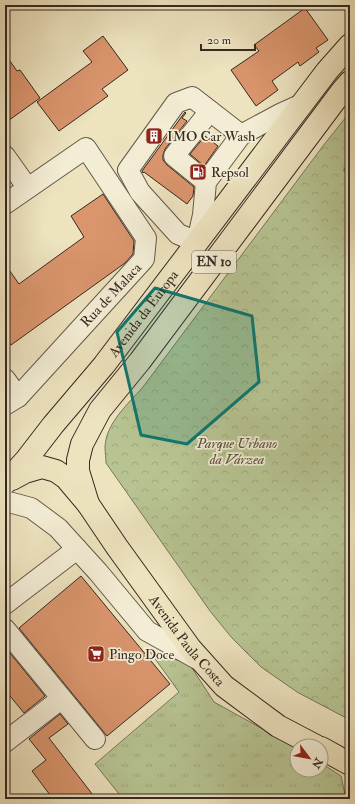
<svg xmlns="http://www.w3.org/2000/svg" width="355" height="804" viewBox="0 0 355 804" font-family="'IM FELL Double Pica',serif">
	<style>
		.grass { fill: url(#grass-tufts); stroke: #76765a }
		.forest { fill: url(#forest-crowns); stroke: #76765a }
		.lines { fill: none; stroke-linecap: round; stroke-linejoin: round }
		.stream { stroke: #74817f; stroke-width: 5.5 }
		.building { fill: #da956d; stroke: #352922 }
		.minor-casing { stroke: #635849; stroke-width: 22 }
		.major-casing { stroke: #352922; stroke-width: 24 }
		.minor { stroke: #f3edd5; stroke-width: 20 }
		.major { stroke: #ede3bf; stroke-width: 22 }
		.marked { fill: #0f766e; fill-opacity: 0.2; stroke: #0f766e; stroke-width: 3; stroke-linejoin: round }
		.labels { text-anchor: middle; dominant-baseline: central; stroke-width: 3.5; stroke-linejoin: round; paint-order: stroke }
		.shield { fill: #f3edd5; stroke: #6e6458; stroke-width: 1 }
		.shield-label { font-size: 13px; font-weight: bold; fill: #352922 }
		.poi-label { font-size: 14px; fill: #352922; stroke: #f3edd5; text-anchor: start }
		.street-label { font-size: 14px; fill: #352922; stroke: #f3edd5 }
		.park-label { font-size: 14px; font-style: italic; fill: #56503e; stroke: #f3edd5 }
	</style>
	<defs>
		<pattern id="grass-tufts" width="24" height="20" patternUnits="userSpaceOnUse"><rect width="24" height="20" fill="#b7c492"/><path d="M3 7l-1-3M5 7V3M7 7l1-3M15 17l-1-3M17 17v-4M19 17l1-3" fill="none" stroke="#9ea87e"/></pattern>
		<pattern id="forest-crowns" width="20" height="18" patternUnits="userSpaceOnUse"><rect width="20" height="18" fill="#b7c492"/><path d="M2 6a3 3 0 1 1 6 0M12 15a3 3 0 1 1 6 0" fill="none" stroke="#9ea87e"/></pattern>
	</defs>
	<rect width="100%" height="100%" fill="#ede3bf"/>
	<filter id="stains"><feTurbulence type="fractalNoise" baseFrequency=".005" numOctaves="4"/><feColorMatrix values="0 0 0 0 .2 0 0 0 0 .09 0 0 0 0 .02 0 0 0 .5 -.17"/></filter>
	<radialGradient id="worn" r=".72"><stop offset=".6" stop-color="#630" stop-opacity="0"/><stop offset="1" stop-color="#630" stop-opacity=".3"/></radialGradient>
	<!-- grass -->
	<polygon class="grass" points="148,649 190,665 214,702 297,748 297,770 321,770 321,763 341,776 346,799 123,799 95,764 179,692"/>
	<!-- forest -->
	<path class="forest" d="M350,112V720L297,692L261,667L232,638L210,611L106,463C106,458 105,453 105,447C106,423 128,404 143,387L323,146Z"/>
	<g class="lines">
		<!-- stream -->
		<polyline class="stream" points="346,170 350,173"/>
	</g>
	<!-- building -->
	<g class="building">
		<polygon points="305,8 328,40 316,48 319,52 300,66 298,62 272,81 278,90 256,106 231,70 259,51 254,45"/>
		<polygon points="103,36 128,70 102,89 108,96 59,131 37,102 92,62 83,51"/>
		<polygon points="5,54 17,71 20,70 40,98 5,123"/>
		<polygon points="185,112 186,113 182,118 187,121 165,149 163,155 163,160 167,165 194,187 193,196 187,204 144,172 143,173 142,171"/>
		<polygon points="205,136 218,146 204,166 190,154"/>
		<polygon points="103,194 134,241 133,254 125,263 11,345 5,336 5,264 19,284 84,237 71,216"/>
		<polygon points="81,576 170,684 107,736 19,628"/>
		<polygon points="5,647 45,696 24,713 5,690"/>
		<polygon points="60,714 68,724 49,738 96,799 53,799 32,771 46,760 29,739"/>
	</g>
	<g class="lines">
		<!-- minor casing -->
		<g class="minor-casing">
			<g id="minor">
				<polyline points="241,135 206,182 203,215 197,242 178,234 140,192 128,170 176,103 192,97 241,135 282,113 302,104"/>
				<polyline points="5,156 27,187"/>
				<polyline points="206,182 174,156 210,111"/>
				<polyline points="5,204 86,148 146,238 144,259 18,397 5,405"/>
				<polyline points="5,379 18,397"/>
				<polyline points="5,501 31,508 58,528 98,572 147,631 199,660"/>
				<polyline points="5,604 77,549"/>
				<polyline points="5,629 95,739"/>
				<polyline points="5,742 61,699"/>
			</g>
		</g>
		<!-- major casing -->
		<g class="major-casing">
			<g id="major">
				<path id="s1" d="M12,479L25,472L42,467L56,471L66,478L88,504L117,547L190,648L224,686L278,726L316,746"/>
				<path id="s2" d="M5,483L26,460L53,425L104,365L327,71L350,45"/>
				<polyline points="88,504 78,471 78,460 82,444 100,410 140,361 342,91 350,82"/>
				<polyline points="321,748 350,764"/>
			</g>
		</g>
		<!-- minor -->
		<use href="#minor" class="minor"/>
		<!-- major -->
		<use href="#major" class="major"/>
	</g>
	<!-- marked area -->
	<path class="marked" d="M155,288L252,316L259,382L187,444L141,435L117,332Z"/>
	<!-- icons -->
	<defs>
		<g id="building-square" transform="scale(0.9)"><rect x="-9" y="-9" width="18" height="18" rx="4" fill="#8f2418" stroke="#f3edd5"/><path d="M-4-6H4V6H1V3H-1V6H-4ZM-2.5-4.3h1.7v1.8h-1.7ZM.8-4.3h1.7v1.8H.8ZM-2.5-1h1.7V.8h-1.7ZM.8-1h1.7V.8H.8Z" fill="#fff"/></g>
		<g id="fuel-square" transform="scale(0.9)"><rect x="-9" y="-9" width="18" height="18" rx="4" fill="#8f2418" stroke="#f3edd5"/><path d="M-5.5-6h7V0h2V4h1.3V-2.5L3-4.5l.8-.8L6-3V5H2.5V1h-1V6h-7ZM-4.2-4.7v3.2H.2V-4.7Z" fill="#fff"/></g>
		<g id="supermarket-square" transform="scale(0.9)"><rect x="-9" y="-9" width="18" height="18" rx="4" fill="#8f2418" stroke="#f3edd5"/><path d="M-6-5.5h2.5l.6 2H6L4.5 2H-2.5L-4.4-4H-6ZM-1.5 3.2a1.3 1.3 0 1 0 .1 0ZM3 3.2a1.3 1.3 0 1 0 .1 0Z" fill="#fff"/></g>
	</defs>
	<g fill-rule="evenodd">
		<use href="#building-square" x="154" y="136"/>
		<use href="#fuel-square" x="198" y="172"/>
		<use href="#supermarket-square" x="96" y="654"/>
	</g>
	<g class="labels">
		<!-- shield labels -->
		<rect class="shield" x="192" y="251" width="44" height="22" rx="3"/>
		<g class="shield-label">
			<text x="214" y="262">EN 10</text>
		</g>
		<!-- poi labels -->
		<g class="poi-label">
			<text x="167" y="136">IMO Car Wash</text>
			<text x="211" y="172">Repsol</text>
			<text x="109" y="654">Pingo Doce</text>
		</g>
		<!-- street labels -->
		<g class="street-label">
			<text transform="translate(111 295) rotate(-47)">Rua de Malaca</text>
			<text stroke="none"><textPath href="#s2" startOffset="219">Avenida da Europa</textPath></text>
			<text stroke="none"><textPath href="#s1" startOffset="262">Avenida Paula Costa</textPath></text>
		</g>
		<!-- park labels -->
		<g class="park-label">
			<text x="237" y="443">Parque Urbano<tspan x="237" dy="16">da Várzea</tspan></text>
		</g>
	</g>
	<!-- margin -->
	<rect width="355" height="804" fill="none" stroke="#ede3bf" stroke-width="20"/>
	<rect x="6" y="6" width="343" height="792" fill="none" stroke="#352922" stroke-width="2"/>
	<rect x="10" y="10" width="335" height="784" fill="none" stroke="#352922"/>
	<!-- north arrow -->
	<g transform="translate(309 758) rotate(122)"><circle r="19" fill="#f3edd5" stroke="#a79f8d"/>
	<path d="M0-3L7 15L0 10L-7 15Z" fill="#8f2418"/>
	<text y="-6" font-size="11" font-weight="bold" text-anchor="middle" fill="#352922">N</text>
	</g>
	<!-- scale -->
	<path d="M201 44v6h54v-6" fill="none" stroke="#352922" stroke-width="2"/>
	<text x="207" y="44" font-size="12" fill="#352922" stroke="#f3edd5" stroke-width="3" paint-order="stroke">20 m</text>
	<rect width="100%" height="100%" filter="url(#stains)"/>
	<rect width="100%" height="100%" fill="url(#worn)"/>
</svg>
